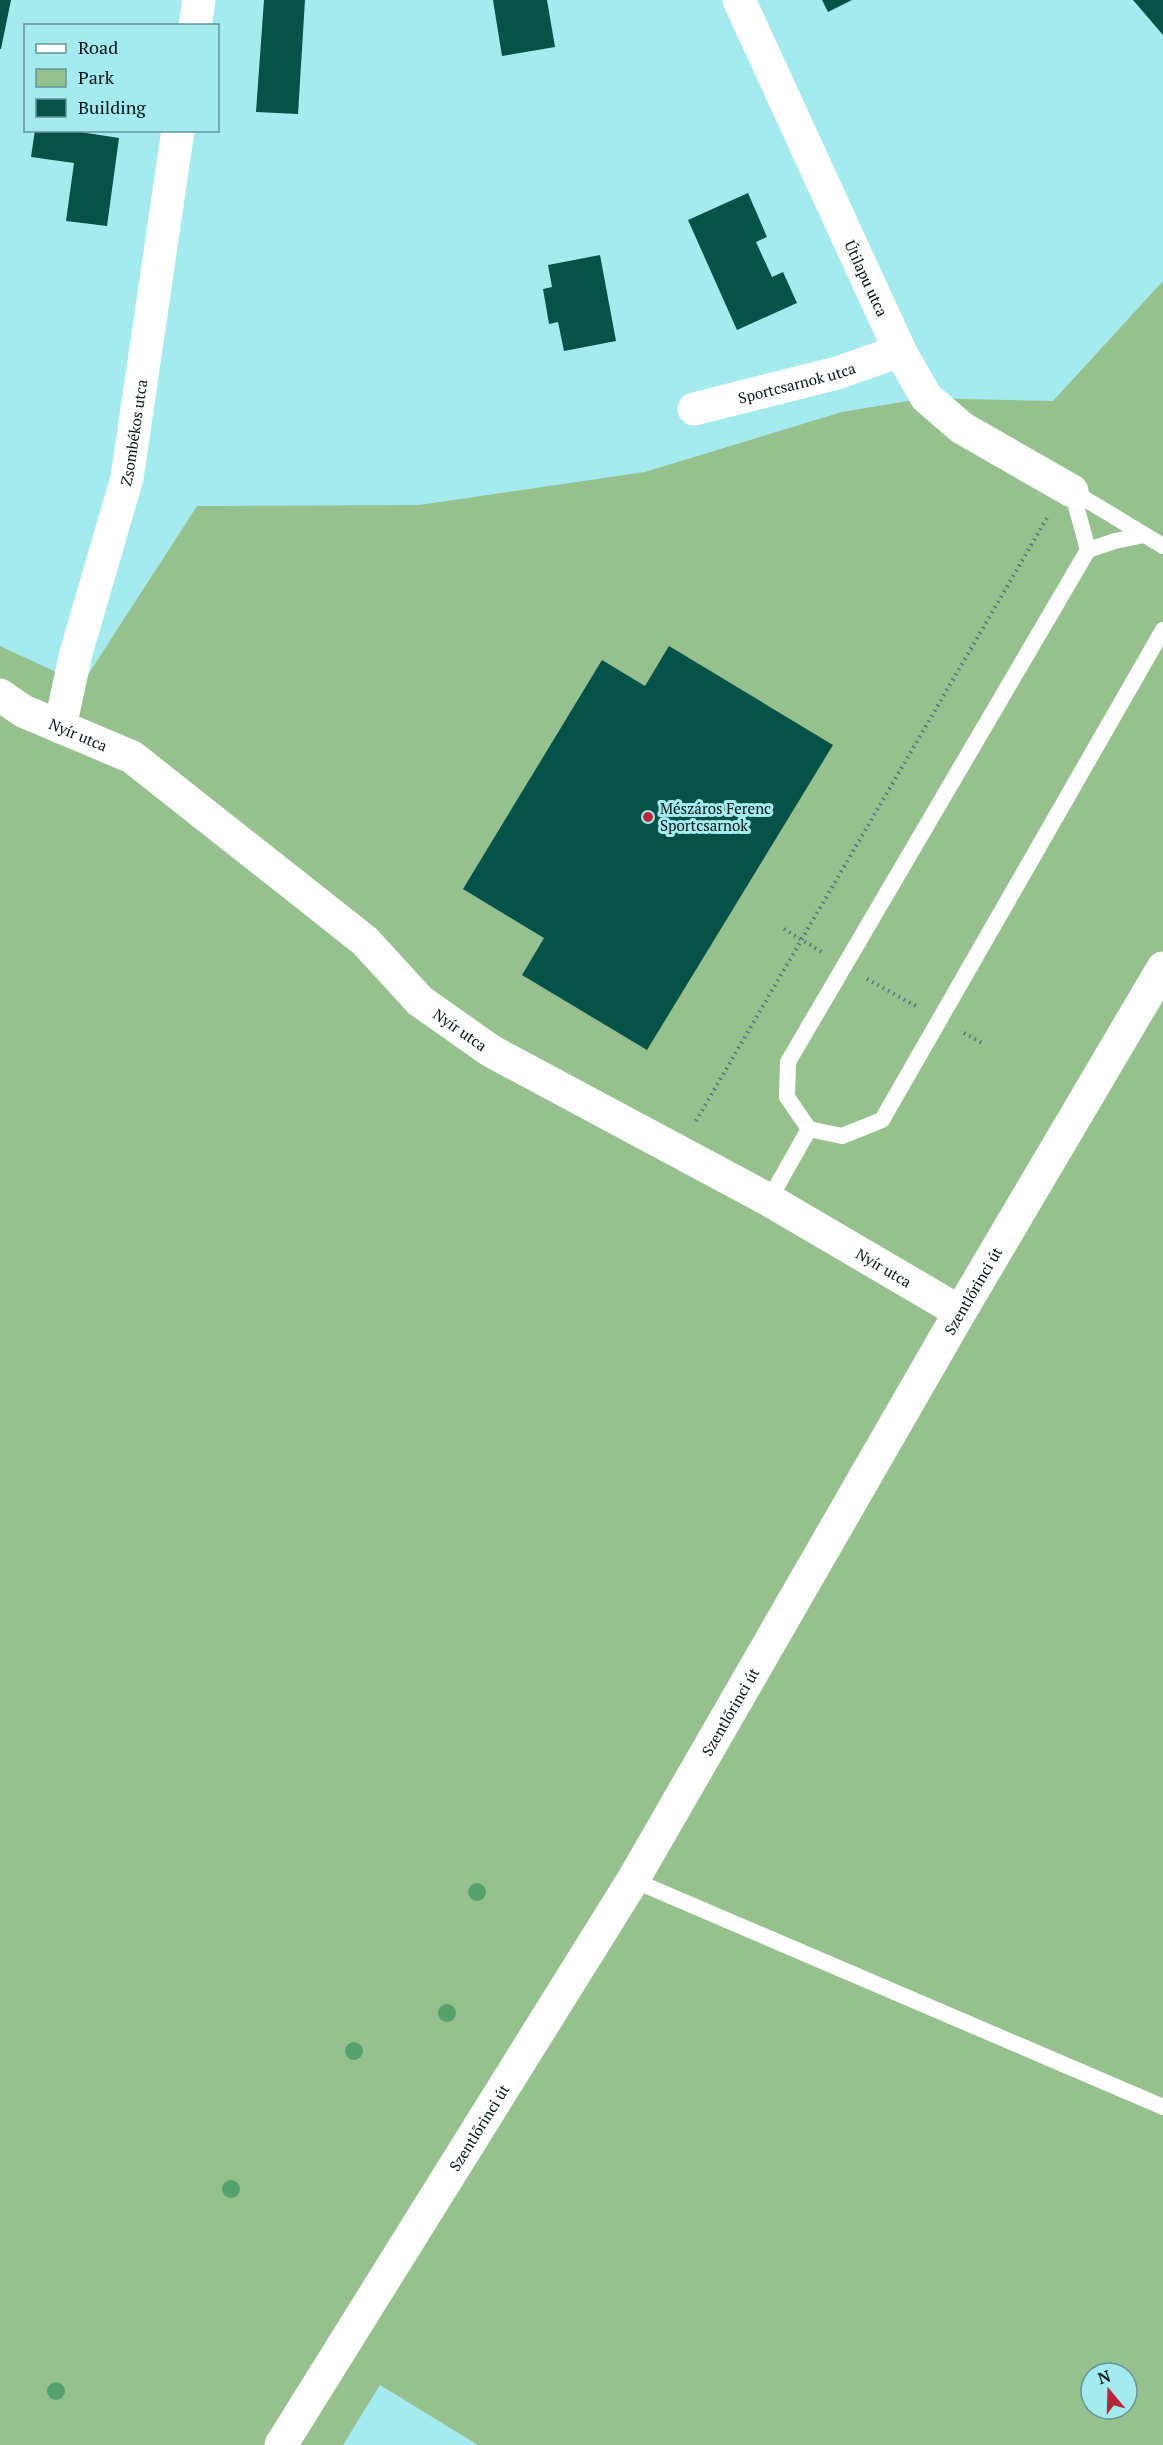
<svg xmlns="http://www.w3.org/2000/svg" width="1163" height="2445" viewBox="0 0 1163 2445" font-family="'PT Serif',serif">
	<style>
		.green { fill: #96c18f; fill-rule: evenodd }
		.building { fill: #055248 }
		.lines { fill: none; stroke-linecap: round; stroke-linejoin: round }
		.path { stroke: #4c7679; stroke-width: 4; stroke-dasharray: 1.5 4.5; stroke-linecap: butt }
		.service { stroke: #fff; stroke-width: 16 }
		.minor { stroke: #fff; stroke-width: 33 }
		.secondary { stroke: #fff; stroke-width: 33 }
		.tree { fill: #55a26c }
		.poi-dot { fill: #b82737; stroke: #a5eaef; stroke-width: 2 }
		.labels { text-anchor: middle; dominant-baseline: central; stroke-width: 6; stroke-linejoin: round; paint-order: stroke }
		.street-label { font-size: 15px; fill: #001315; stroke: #a5eaef }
		.poi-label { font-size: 15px; fill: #001315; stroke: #a5eaef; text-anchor: start }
	</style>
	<rect width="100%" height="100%" fill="#a5eaef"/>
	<!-- green -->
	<path class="green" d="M1163,281V2445H478L380,2385L343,2445H0V646L82,684L197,506L419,505L645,472L842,412L926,398L1053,401ZM1091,2373H1127V2409H1091Z"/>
	<!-- building -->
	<g class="building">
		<polygon points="0,0 11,0 1,49 0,49"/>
		<polygon points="264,0 305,0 298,114 256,112"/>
		<polygon points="493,0 547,0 555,47 502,56"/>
		<polygon points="822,0 852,0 828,12"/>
		<polygon points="1133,0 1163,0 1163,35"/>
		<polygon points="35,130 67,130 119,138 107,226 66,221 74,163 31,157"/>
		<polygon points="748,193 767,237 756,242 772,277 783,272 797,303 737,330 688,220"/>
		<polygon points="600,255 616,341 564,351 558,322 549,324 543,289 552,287 548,265"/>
		<polygon points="669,646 833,745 647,1050 522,975 544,938 463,889 602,660 645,686"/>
	</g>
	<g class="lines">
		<!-- path -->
		<g class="path">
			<polyline points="784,929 822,952"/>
			<polyline points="867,979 916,1006"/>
			<polyline points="964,1033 984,1044"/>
			<polyline points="696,1121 1047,518"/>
		</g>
		<!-- service -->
		<g class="service">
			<polyline points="1072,491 1088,550 788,1062 787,1097 809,1129 842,1136 882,1120 1163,630"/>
			<polyline points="1072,491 1163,546"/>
			<polyline points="1088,550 1115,541 1144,535"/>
			<polyline points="769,1200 809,1129"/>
			<polyline points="633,1880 1163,2107"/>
		</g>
		<!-- minor -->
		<g class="minor">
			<path id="s1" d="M739,0L900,351L926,397L962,428L1072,491"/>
			<polyline points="195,26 199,0"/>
			<path id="s2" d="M694,409L837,373L900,351"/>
			<path id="s3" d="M0,695L23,711L132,757L365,941L420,1001L491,1051L769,1200L960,1312"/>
			<path id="s4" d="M60,727L76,653L127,478L178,130"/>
		</g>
		<!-- secondary -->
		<path class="secondary" id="s5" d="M281,2445L633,1880L960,1312L1163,968"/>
	</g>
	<!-- trees -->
	<g class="tree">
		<circle cx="477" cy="1892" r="9"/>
		<circle cx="447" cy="2013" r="9"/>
		<circle cx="354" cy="2051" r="9"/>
		<circle cx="231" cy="2189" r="9"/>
		<circle cx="56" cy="2391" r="9"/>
	</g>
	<!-- markers -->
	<circle class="poi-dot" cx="648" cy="817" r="6"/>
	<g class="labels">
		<!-- street labels -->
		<g class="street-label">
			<text stroke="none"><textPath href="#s1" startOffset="306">Útilapu utca</textPath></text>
			<text stroke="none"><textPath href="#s2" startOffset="106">Sportcsarnok utca</textPath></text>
			<text stroke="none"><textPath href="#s4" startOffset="304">Zsombékos utca</textPath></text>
			<text stroke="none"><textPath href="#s3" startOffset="88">Nyír utca</textPath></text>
			<text stroke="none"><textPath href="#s3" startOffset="574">Nyír utca</textPath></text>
			<text stroke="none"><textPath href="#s3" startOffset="1060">Nyír utca</textPath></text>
			<text stroke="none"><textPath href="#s5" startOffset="1346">Szentlőrinci út</textPath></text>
			<text stroke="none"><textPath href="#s5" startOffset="860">Szentlőrinci út</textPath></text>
			<text stroke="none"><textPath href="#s5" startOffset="374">Szentlőrinci út</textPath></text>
		</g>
		<!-- poi labels -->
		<g class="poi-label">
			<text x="660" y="808">Mészáros Ferenc<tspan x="660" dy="17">Sportcsarnok</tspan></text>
		</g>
	</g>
	<!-- legend -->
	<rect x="24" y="24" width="195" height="108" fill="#a5eaef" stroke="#639498" stroke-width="1.5"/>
	<rect x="36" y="44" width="30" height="9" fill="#ffffff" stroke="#639498" stroke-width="1.5"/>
	<text x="78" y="54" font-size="18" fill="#001315">Road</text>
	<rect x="36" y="69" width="30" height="18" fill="#96c18f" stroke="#639498" stroke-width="1.5"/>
	<text x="78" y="84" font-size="18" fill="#001315">Park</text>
	<rect x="36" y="99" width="30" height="18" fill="#055248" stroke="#639498" stroke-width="1.5"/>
	<text x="78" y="114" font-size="18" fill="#001315">Building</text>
	<!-- north arrow -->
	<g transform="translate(1109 2391) rotate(341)"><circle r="28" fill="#a5eaef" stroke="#639498" stroke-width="1.5"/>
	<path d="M0-4.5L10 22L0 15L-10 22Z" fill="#b82737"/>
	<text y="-9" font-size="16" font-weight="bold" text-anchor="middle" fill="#001315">N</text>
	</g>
</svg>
